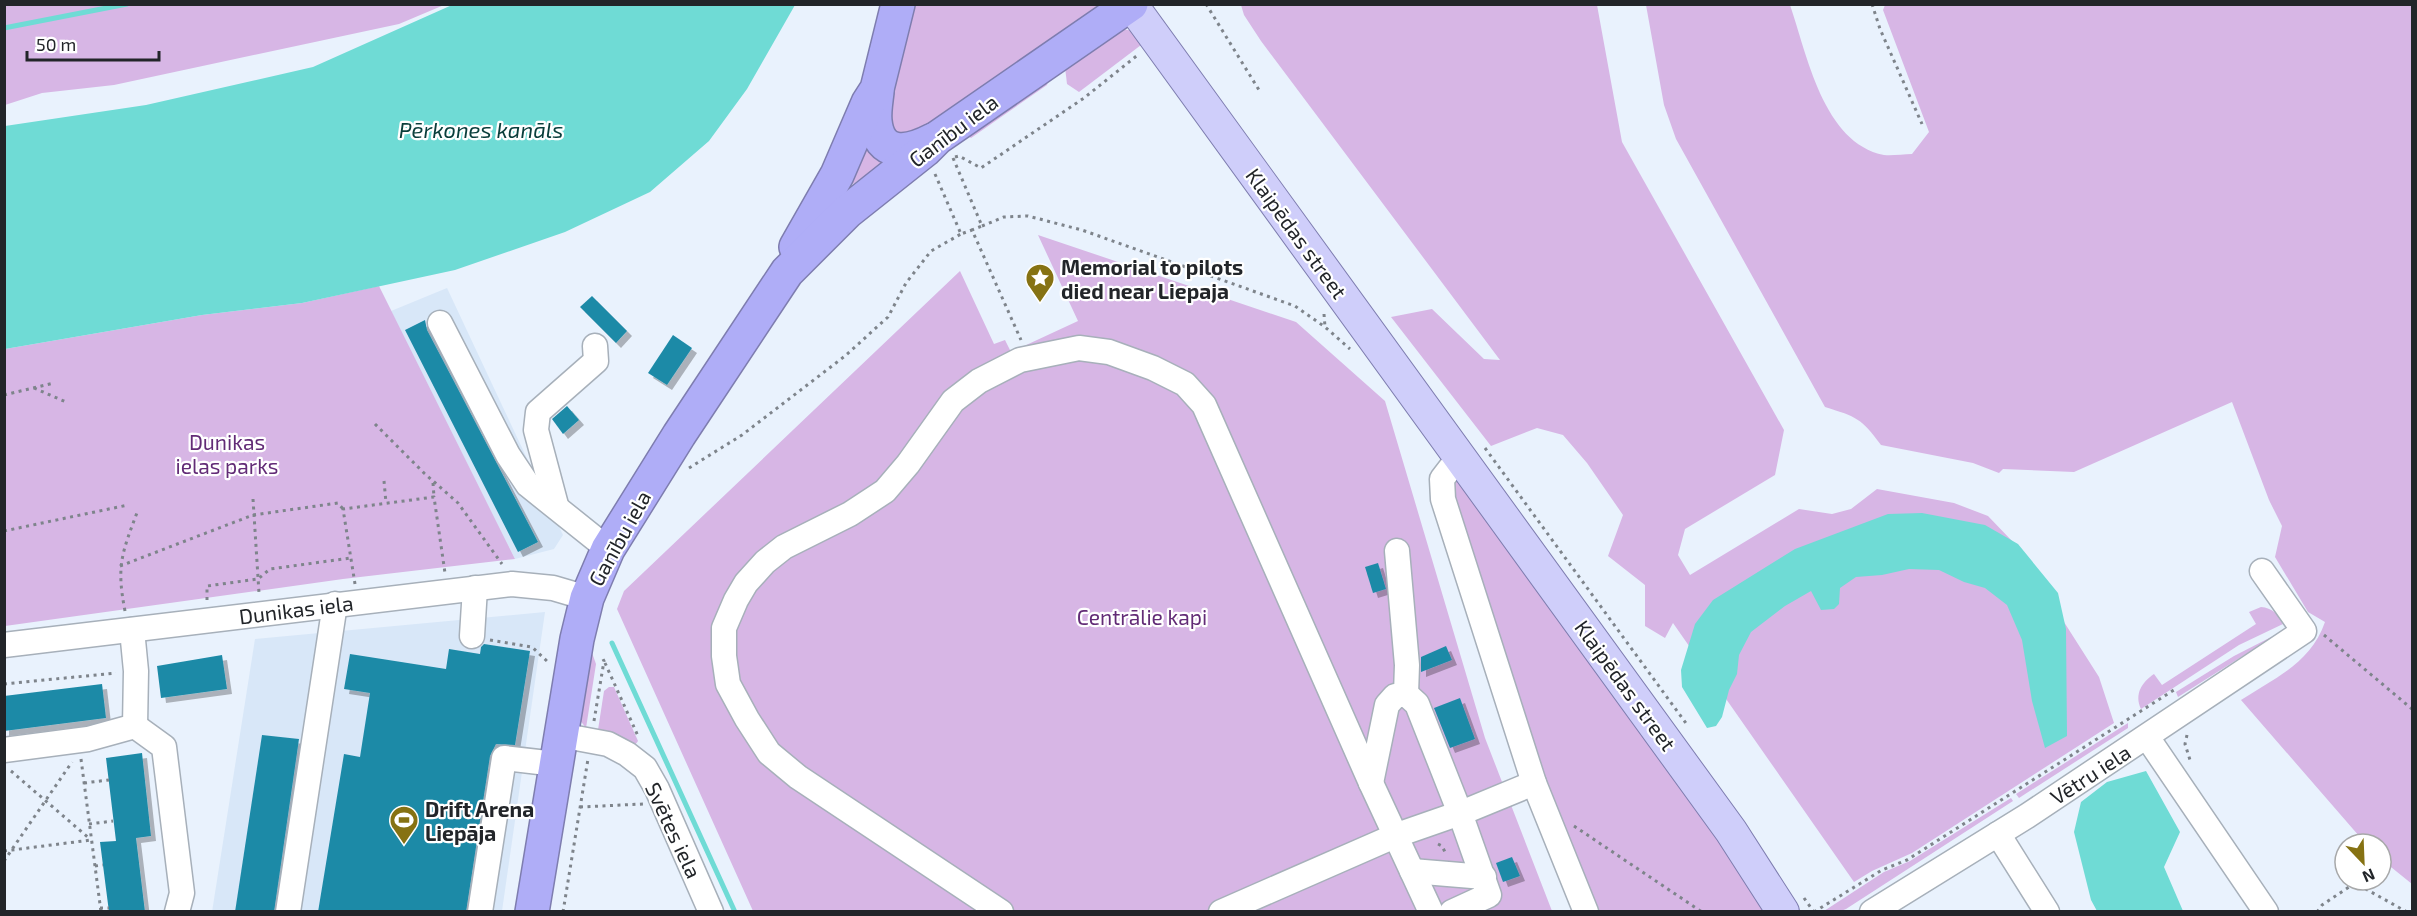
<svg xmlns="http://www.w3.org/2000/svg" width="2417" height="916" viewBox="0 0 2417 916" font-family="'Exo 2',sans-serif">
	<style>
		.built { fill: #d8e7f8 }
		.green { fill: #d7b6e5 }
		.water { fill: #6fdbd5 }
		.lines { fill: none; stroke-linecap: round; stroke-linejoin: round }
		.stream { stroke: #6fdbd5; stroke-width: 5 }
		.building { fill: #1e8aa7; filter: url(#shadow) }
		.minor-casing { stroke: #a7b0ba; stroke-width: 27 }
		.major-casing { stroke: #7e7daf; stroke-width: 34 }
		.highway-casing { stroke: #7e7daf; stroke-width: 36 }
		.path { stroke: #7e848b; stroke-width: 3; stroke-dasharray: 3 4.5; stroke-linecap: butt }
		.minor { stroke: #fff; stroke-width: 24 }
		.major { stroke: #cfcefa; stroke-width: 32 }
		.highway { stroke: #afadf7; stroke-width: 33 }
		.labels { text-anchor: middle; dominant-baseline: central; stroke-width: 4.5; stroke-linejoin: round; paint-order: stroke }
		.street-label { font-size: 21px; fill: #222529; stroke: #fff }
		.poi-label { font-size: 21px; font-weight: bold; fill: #222529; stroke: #fff; text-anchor: start }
		.park-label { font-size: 21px; fill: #622b76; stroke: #fff }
		.water-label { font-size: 22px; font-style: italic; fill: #093e3b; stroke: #fff }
	</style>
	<defs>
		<filter id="shadow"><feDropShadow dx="5" dy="5" stdDeviation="0" flood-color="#0004"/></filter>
	</defs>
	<rect width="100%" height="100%" fill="#e9f2fd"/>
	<!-- built -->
	<g class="built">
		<polygon points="447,288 563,535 554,549 515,559 391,311"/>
		<polygon points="545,612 502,911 212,912 255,639"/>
	</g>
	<!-- green -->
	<g class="green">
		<polygon points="5,4 444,4 444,5 399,24 114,85 42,93 5,105"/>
		<polygon points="909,5 1103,5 929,130 898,136 888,120"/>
		<polygon points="1241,5 1597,5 1622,142 1784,430 1775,475 1685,529 1678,555 1690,575 1799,509 1832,514 1851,509 1877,489 1954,503 1988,516 2013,542 2099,677 2114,723 1912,853 1872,871 1854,882 1673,623 1665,638 1645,626 1645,585 1608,556 1623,515 1587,463 1563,435 1537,428 1491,446 1391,317 1432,309 1484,359 1500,360 1261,41 1244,15"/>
		<path d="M1646,5H1790C1807,54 1823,143 1884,155C1892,156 1903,154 1912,154L1929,132L1883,10L1885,5H2412V884L2381,859V844H2366L2241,700C2275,678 2311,663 2325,622L2308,612L2275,557L2282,526L2269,500L2232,402L2074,472L2003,469L1999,473L1973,463L1881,445C1861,418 1857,417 1825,407L1676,139L1664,105Z"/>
		<polygon points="1120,29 1136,31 1145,42 1079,92 1067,84 1065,67"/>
		<polygon points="1048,81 1047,85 971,138 968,136"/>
		<polygon points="869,142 892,157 853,184 852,181"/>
		<polygon points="1038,235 1296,322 1385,401 1485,738 1552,911 753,911 617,609 624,591 960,271 994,344 1005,340 1011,352 1078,321"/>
		<polygon points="379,286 515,559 343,579 5,626 5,349 202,315 302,303"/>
		<polygon points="1462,477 1771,911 1590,911 1449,494 1455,479"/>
		<path d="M2261,607C2272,608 2279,614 2283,624L2239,645L2141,709C2134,694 2142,682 2154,674L2162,685L2256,624L2249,612Z"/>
		<polygon points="2279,633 2178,697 2176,692 2234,656"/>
		<polygon points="591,650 596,664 586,728 579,719"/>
		<polygon points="609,687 614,687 638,741 632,749 598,730 604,691"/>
		<polygon points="2128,723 2128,728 2019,798 2016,794"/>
		<polygon points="2011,798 2013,801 1846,909 1841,911 1824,911 1884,872 1910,861"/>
	</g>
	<!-- water -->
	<g class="water">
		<polygon points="452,5 795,5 747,89 709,141 650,192 565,232 455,270 302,303 202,315 5,349 5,126 146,105 313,67"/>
		<polygon points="1922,513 1985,525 2018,544 2058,593 2066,629 2067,736 2045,748 2032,701 2022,640 2007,605 1985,588 1964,582 1939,570 1909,569 1882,575 1856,577 1840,588 1839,604 1834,609 1821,610 1811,591 1785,606 1751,632 1739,655 1737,674 1729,690 1722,717 1716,726 1707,728 1682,687 1681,670 1695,624 1713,600 1795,549 1888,514"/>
		<polygon points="2146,771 2180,832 2164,867 2183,911 2097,911 2091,900 2074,832 2081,802 2107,782"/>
	</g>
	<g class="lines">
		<!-- stream -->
		<g class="stream">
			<polyline points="4,28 127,4"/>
			<polyline points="612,643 735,912"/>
		</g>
	</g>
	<!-- building -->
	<g class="building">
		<polygon points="592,296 627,331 616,343 580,307"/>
		<polygon points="425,320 427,330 538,542 518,552 405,330"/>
		<polygon points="673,335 692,348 667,385 648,373"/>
		<polygon points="567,406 579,420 563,434 552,419"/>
		<polygon points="1378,563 1386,589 1373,593 1365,567"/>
		<polygon points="484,644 530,651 515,745 496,744 490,756 466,912 318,912 344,754 360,757 370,693 344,689 350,654 446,669 449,649 480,654 481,647"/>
		<polygon points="1446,646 1452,660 1421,672 1421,657"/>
		<polygon points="222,655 227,689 161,698 157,666"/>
		<polygon points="102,684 106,718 4,731 4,696"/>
		<polygon points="1460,698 1475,739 1450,748 1434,708"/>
		<polygon points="262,735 299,739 274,912 235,912"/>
		<polygon points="142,753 151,836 136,838 145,912 109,912 100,842 116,841 106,758"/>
		<polygon points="1512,857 1520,876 1503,882 1496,863"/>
	</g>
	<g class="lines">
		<!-- minor casing -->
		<g class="minor-casing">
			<g id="minor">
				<polyline points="440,323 508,455 528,485 608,549"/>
				<polyline points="1464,460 1452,466 1442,479 1443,499 1534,783 1586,912"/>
				<polyline points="556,505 536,430 538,412 596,361 595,346"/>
				<polyline points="1397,551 1407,665 1406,694"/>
				<polyline points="472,636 475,588"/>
				<polyline points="4,645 512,584 553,588 587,598"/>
				<polyline points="135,726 164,747 182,893 177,912"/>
				<polyline points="560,735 608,744 627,754 645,768 657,789 711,912"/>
				<polyline points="2147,737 2266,912"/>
				<polyline points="4,750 88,739 135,726 136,671 132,630"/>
				<polyline points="1371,783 1387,705 1395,696 1406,694 1417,704 1460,813 1489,895 1452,912"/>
				<polyline points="1998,834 2047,912"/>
				<polyline points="1412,871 1484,877"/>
				<polyline points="288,912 335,604"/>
				<polyline points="480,912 504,758 556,764"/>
				<polyline points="1001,912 798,777 769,753 747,719 728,684 724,656 724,628 736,600 746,583 765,562 784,547 850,514 885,491 908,464 953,401 979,381 1020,360 1079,348 1109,352 1153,368 1185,384 1204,405 1371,783 1431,912"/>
				<polyline points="1221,912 1397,835 1466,811 1534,783"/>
				<polyline points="1872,912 2027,816 2304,631 2262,571"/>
			</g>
		</g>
		<!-- major casing -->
		<g class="major-casing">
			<polyline id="major" points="1131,4 1731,831 1783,912"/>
		</g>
		<!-- highway casing -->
		<g class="highway-casing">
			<g id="highway">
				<path d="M877,92C876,101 874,112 875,121C879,158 908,153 933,140"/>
				<polyline points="796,247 837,175 868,103 877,89 898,4"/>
				<polyline points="532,912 577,639 587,598 608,549 679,435 787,272 847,212 925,150 937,138 1131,4"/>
			</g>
		</g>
		<!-- path -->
		<g class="path">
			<polyline points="1206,4 1259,90"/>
			<polyline points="1872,4 1880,29 1922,124"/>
			<polyline points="955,157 959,156 981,168 1084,98 1139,54"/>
			<polyline points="953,158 982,226 972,230 1021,340"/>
			<polyline points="935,174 961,234 972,230"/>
			<polyline points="982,226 1004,217 1028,216 1082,230 1295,306 1325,327 1350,349"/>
			<polyline points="1324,314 1325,327"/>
			<polyline points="34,388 66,402"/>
			<polyline points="4,395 54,383"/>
			<polyline points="375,424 424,473 458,503 502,564"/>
			<polyline points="1485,448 1688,726"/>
			<polyline points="689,468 742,435 845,356 888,317 906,283 931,251 961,234"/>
			<polyline points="384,481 386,503"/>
			<polyline points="433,483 434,497"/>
			<polyline points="253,499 259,593"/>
			<polyline points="4,531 128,505"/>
			<polyline points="120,566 253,515 338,503 343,509"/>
			<polyline points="355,584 343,509 434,497 445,573"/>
			<polyline points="207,600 207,586 258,579 270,569 351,558"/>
			<path d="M125,611C116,565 122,553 138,510"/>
			<polyline points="2324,635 2412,709"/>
			<polyline points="490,640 532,647 549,663"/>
			<polyline points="605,663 638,736"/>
			<polyline points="4,684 116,673"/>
			<polyline points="594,721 604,661 601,655"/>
			<polyline points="2187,735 2185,744 2190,760"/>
			<polyline points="81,759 101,912"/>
			<polyline points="11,771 90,839"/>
			<polyline points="84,783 109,780"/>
			<polyline points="580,807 643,804"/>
			<polyline points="89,824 113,821"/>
			<polyline points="1574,826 1702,912"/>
			<polyline points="1438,844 1442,846 1446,854"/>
			<polyline points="4,851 91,840"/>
			<polyline points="4,861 72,762"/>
			<polyline points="95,866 103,865"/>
			<polyline points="1804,898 1814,912"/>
			<polyline points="100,908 109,908"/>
			<polyline points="563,912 588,759"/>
			<polyline points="1814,912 1882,870 1907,860 2177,688"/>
			<polyline points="2317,912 2322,905 2355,883 2407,912"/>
		</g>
		<!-- minor -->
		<use href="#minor" class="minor"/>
		<!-- major -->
		<use href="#major" class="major"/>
		<!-- highway -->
		<use href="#highway" class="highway"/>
	</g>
	<!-- icons -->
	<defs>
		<g id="sight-pin" transform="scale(1.5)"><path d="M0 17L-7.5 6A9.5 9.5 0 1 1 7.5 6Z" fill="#867213" stroke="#fff"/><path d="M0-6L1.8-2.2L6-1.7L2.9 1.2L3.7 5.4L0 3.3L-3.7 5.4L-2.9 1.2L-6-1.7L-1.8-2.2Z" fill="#fff"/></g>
		<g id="stadium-pin" transform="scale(1.5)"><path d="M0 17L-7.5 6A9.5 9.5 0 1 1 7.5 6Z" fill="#867213" stroke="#fff"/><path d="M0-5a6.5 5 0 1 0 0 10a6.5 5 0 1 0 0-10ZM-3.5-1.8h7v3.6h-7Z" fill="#fff"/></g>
	</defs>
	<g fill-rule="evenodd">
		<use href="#sight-pin" x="1040" y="278"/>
		<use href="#stadium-pin" x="404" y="820"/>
	</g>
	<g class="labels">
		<!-- street labels -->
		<g class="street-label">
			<text transform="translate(953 130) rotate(-37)">Ganību iela</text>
			<text transform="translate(1297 233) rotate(54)">Klaipēdas street</text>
			<text transform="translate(619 538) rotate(-61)">Ganību iela</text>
			<text transform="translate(296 609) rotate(-7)">Dunikas iela</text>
			<text transform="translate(1626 685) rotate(54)">Klaipēdas street</text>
			<text transform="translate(2090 774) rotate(-33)">Vētru iela</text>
			<text transform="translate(674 830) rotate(65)">Svētes iela</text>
		</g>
		<!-- poi labels -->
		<g class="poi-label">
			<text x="1061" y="266">Memorial to pilots<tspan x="1061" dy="24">died near Liepaja</tspan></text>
			<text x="425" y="808">Drift Arena<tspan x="425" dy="24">Liepāja</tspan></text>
		</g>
		<!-- park labels -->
		<g class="park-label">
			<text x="227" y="441">Dunikas<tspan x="227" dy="24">ielas parks</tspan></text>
			<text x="1142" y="616">Centrālie kapi</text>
		</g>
		<!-- water labels -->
		<g class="water-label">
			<text x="481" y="129">Pērkones kanāls</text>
		</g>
	</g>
	<!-- border -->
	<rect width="2417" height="916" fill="none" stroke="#222529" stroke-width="12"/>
	<!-- north arrow -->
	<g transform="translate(2363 862) rotate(157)"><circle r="28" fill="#ffffff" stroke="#a7a8a9" stroke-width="1.5"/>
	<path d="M0-4.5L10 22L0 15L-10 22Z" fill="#867213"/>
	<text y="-9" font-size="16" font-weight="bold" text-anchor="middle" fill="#222529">N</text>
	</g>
	<!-- scale -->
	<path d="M27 51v9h132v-9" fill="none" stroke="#222529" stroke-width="3"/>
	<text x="36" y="51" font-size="18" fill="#222529" stroke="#ffffff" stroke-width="4.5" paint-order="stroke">50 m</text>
</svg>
